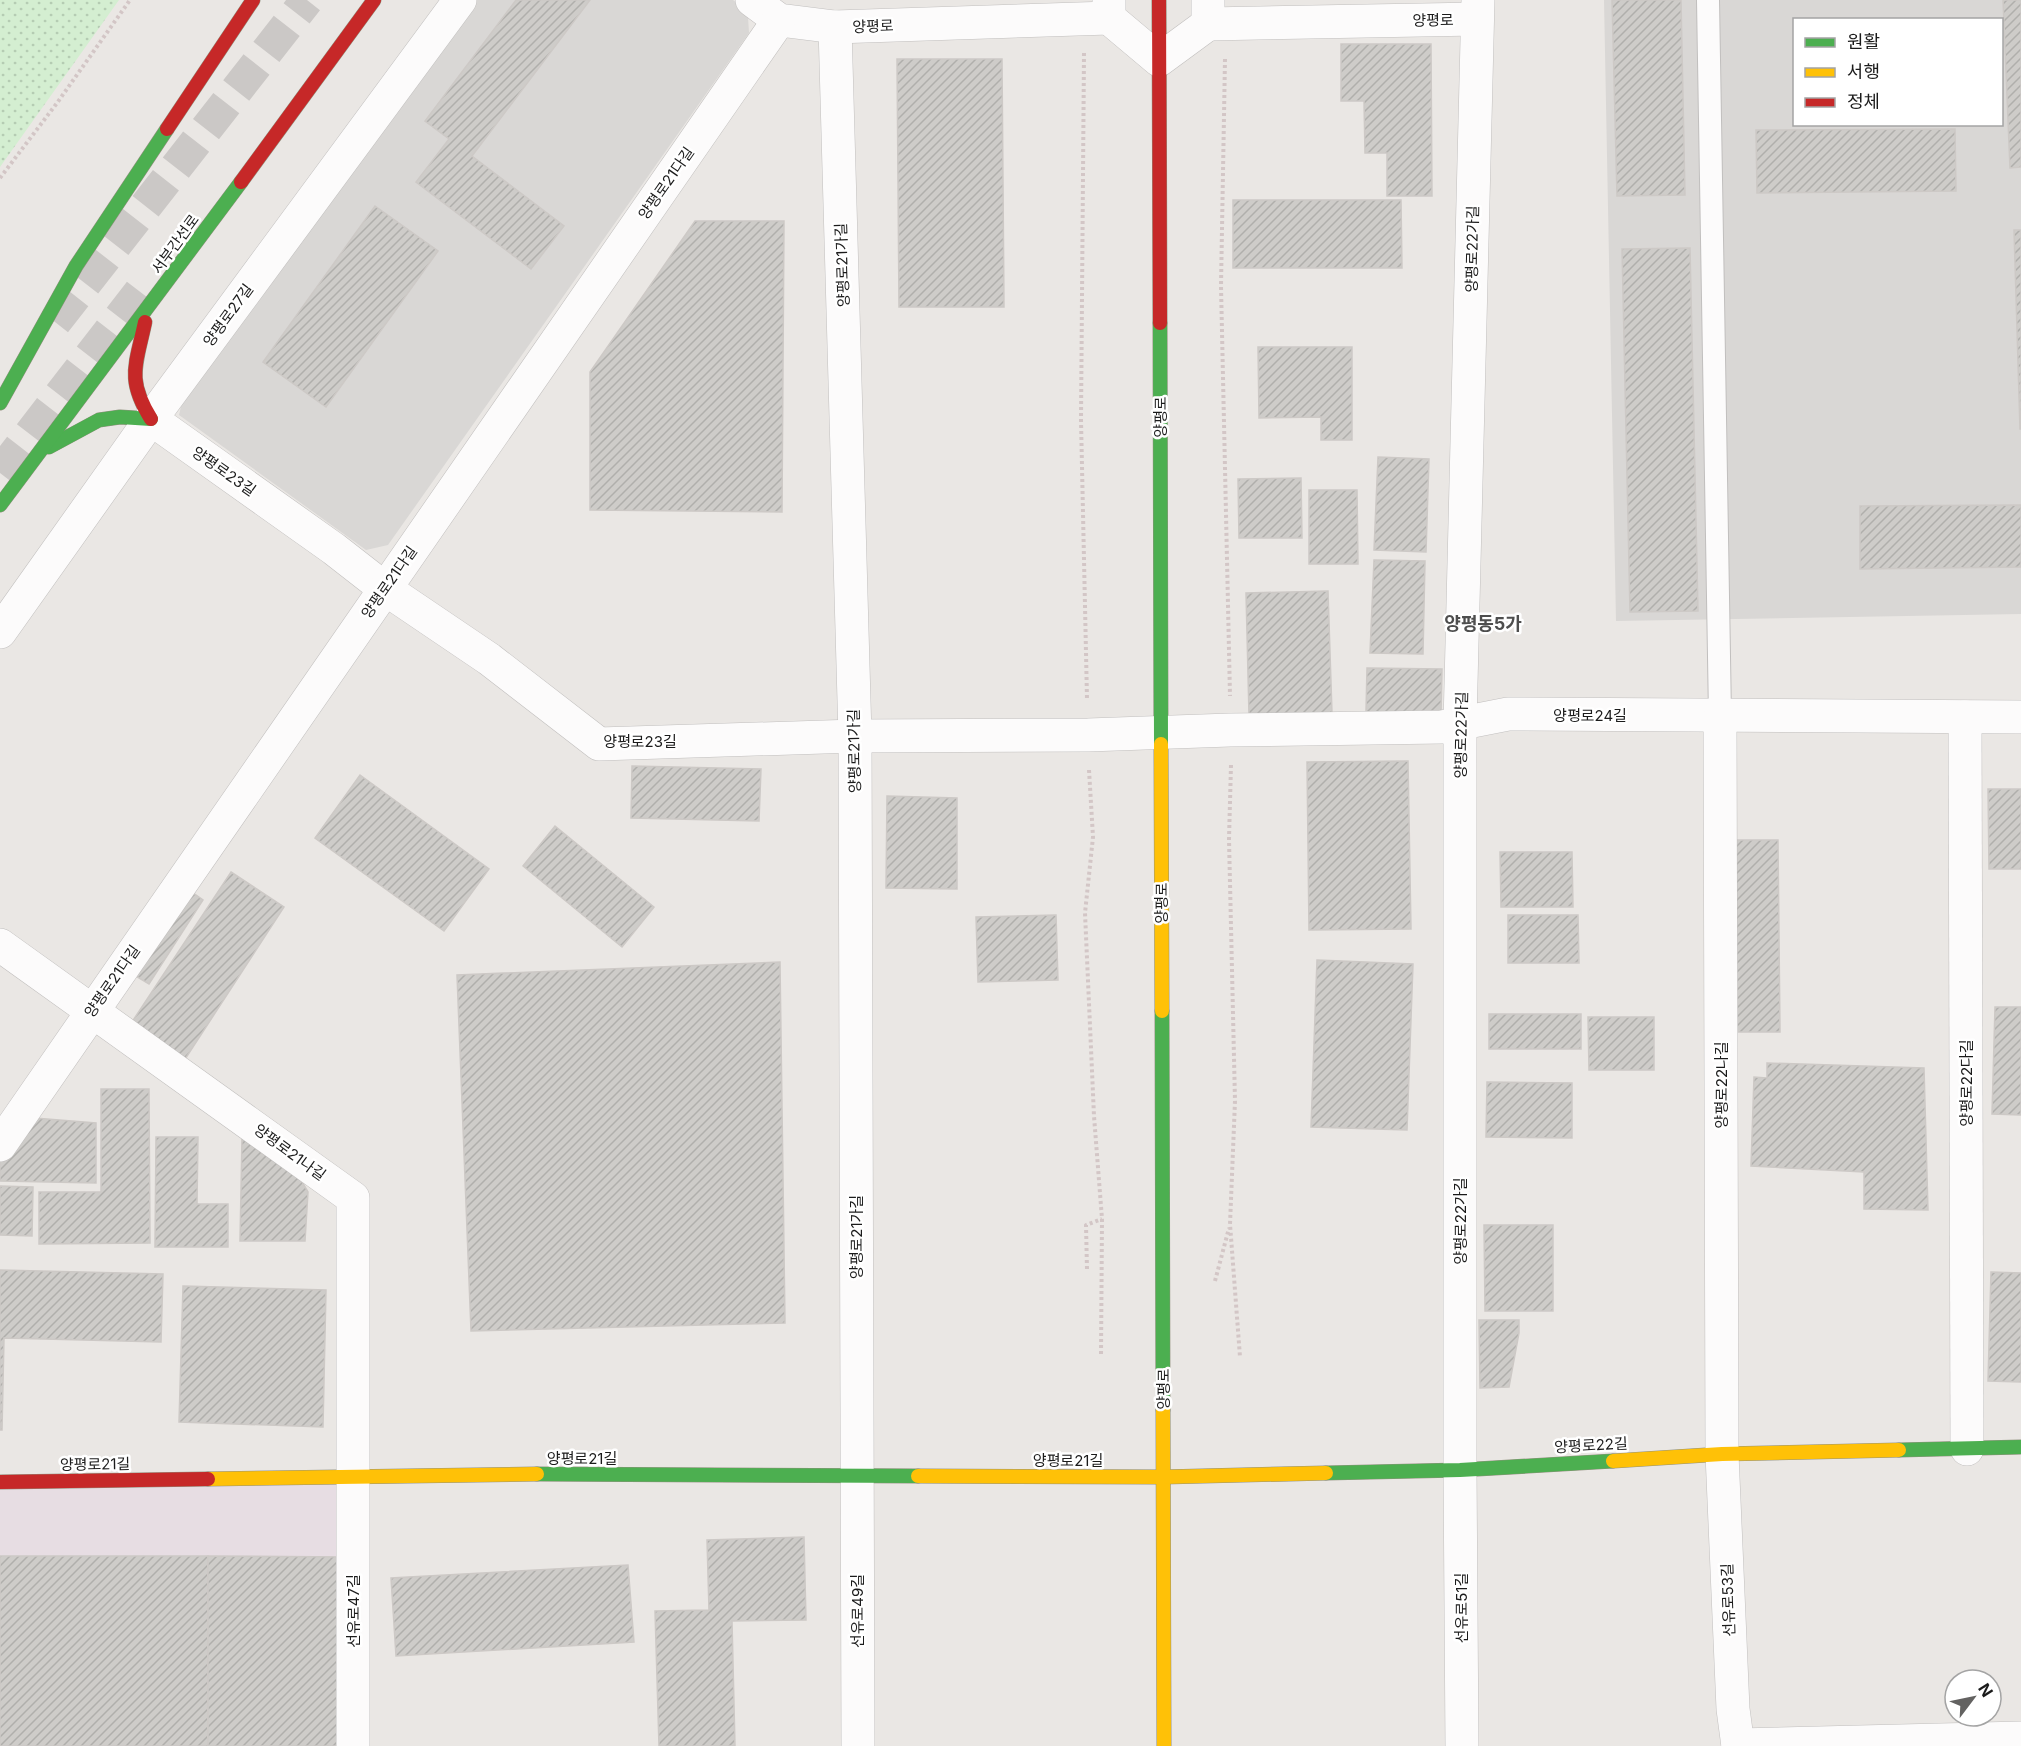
<svg xmlns="http://www.w3.org/2000/svg" width="2021" height="1746" viewBox="0 0 2021 1746" font-family="Inter,'Noto Sans KR',sans-serif">
	<style>
		.residential { fill: #d9d7d5; fill-rule: evenodd }
		.industrial { fill: #e7dde3 }
		.park { fill: url(#park-dots) }
		.building { fill: url(#building-hatch); stroke: #cdc9c6; stroke-width: 1.5 }
		.lines { fill: none; stroke-linecap: round; stroke-linejoin: round }
		.highway-tunnel { stroke: #cbc8c6; stroke-width: 33; stroke-dasharray: 33 16; stroke-linecap: butt }
		.lane-casing { stroke: #c1bfbe; stroke-width: 24 }
		.street-casing { stroke: #c1bfbe; stroke-width: 34 }
		.fast-casing { stroke: #91917e; stroke-width: 15 }
		.slow-casing { stroke: #91917e; stroke-width: 15 }
		.jam-casing { stroke: #91917e; stroke-width: 15 }
		.path { stroke: #d3c6c6; stroke-width: 4; stroke-dasharray: 3 3; stroke-linecap: butt }
		.lane { stroke: #fcfbfb; stroke-width: 22 }
		.street { stroke: #fcfbfb; stroke-width: 33 }
		.fast { stroke: #4caf50; stroke-width: 14 }
		.slow { stroke: #ffc107; stroke-width: 14 }
		.jam { stroke: #c62828; stroke-width: 14 }
		.labels { text-anchor: middle; dominant-baseline: central; stroke-width: 5; stroke-linejoin: round; paint-order: stroke }
		.street-label { font-size: 15px; fill: #1b1b1b; stroke: #fff }
		.quarter-label { font-size: 18px; font-weight: bold; fill: #4e4e4e; stroke: #fff }
	</style>
	<defs>
		<pattern id="park-dots" width="8" height="8" patternUnits="userSpaceOnUse" patternTransform="scale(1.5)"><rect width="8" height="8" fill="#d4eed1"/><path d="M2 2h.1M6 6h.1" fill="none" stroke="#b5ccb3" stroke-width="1.8" stroke-linecap="round"/></pattern>
		<pattern id="building-hatch" width="6" height="6" patternUnits="userSpaceOnUse" patternTransform="scale(1.5)"><rect width="6" height="6" fill="#ceccc9"/><path d="M-1 1l2-2M0 6l6-6M5 7l2-2" fill="none" stroke="#b0afac"/></pattern>
	</defs>
	<rect width="100%" height="100%" fill="#eae7e4"/>
	<!-- residential -->
	<g class="residential">
		<polygon points="474,0 733,0 740,5 748,17 749,33 388,545 366,550 179,415 185,390"/>
		<path d="M1604,0H2021V614L1616,621ZM1794,20H2002V124H1794Z"/>
	</g>
	<!-- industrial -->
	<polygon class="industrial" points="353,1477 353,1746 0,1746 0,1482"/>
	<!-- park -->
	<polygon class="park" points="0,0 119,0 0,167"/>
	<!-- building -->
	<g class="building">
		<polygon points="516,0 590,0 472,156 564,226 531,269 416,182 449,139 425,121"/>
		<polygon points="1612,0 1681,0 1685,195 1617,196"/>
		<polygon points="2003,0 2021,0 2021,167 2010,168"/>
		<polygon points="1341,44 1431,44 1432,196 1387,196 1387,153 1365,153 1364,101 1341,101"/>
		<polygon points="897,59 1002,59 1004,307 899,307"/>
		<polygon points="1955,129 1956,191 1757,193 1756,130"/>
		<polygon points="1233,200 1401,200 1402,268 1233,268"/>
		<polygon points="375,206 438,251 326,407 263,362"/>
		<polygon points="695,221 784,221 782,512 590,510 590,372"/>
		<polygon points="2014,230 2021,230 2021,429 2020,429"/>
		<polygon points="1690,248 1698,611 1630,612 1622,249"/>
		<polygon points="1258,347 1352,347 1352,440 1321,440 1321,417 1259,418"/>
		<polygon points="1378,457 1429,459 1426,552 1374,550"/>
		<polygon points="1301,478 1302,538 1239,538 1238,479"/>
		<polygon points="1309,490 1357,490 1358,564 1309,564"/>
		<polygon points="2021,505 2021,567 1860,569 1860,506"/>
		<polygon points="1374,560 1425,561 1423,654 1370,653"/>
		<polygon points="1328,591 1332,713 1249,715 1246,593"/>
		<polygon points="1367,668 1442,669 1441,714 1366,712"/>
		<polygon points="1408,761 1411,929 1309,930 1307,762"/>
		<polygon points="632,766 761,769 759,821 631,818"/>
		<polygon points="360,775 489,869 444,931 315,838"/>
		<polygon points="1988,789 2021,789 2021,869 1989,869"/>
		<polygon points="887,796 957,798 957,889 886,888"/>
		<polygon points="555,826 654,907 622,947 523,866"/>
		<polygon points="1727,840 1778,840 1780,1032 1728,1032"/>
		<polygon points="1500,852 1572,852 1573,907 1501,907"/>
		<polygon points="231,872 284,907 180,1067 126,1031"/>
		<polygon points="189,890 203,900 149,984 134,975"/>
		<polygon points="1056,915 1058,980 978,982 976,917"/>
		<polygon points="1508,915 1578,915 1579,963 1508,963"/>
		<polygon points="1317,960 1413,964 1407,1130 1311,1127"/>
		<polygon points="780,962 785,1323 471,1331 457,975"/>
		<polygon points="1995,1007 2021,1007 2021,1115 1992,1114"/>
		<rect x="1489" y="1014" width="92" height="35"/>
		<polygon points="1588,1017 1654,1017 1654,1070 1589,1070"/>
		<polygon points="1767,1063 1924,1068 1928,1210 1864,1209 1864,1172 1751,1166 1754,1077 1767,1078"/>
		<polygon points="1487,1082 1572,1083 1572,1138 1486,1137"/>
		<polygon points="101,1089 149,1089 150,1243 39,1244 39,1192 101,1192"/>
		<polygon points="22,1117 96,1123 96,1183 0,1181 0,1150"/>
		<polygon points="156,1137 198,1137 197,1204 228,1204 228,1247 155,1247"/>
		<polygon points="242,1138 293,1166 308,1192 305,1241 240,1241"/>
		<polygon points="0,1186 33,1187 32,1236 0,1235"/>
		<polygon points="1484,1225 1553,1225 1553,1311 1485,1311"/>
		<polygon points="0,1270 163,1274 161,1342 4,1338 2,1430 0,1430"/>
		<polygon points="1991,1272 2021,1273 2021,1382 1988,1381"/>
		<polygon points="183,1286 326,1290 323,1427 179,1422"/>
		<polygon points="1479,1320 1519,1320 1519,1333 1509,1387 1480,1388"/>
		<polygon points="804,1537 806,1620 732,1621 735,1746 659,1746 655,1611 709,1610 707,1540"/>
		<rect x="0" y="1556" width="208" height="190"/>
		<polygon points="208,1556 345,1557 345,1746 208,1746"/>
		<polygon points="628,1565 634,1642 396,1656 391,1578"/>
	</g>
	<g class="lines">
		<!-- highway-tunnel -->
		<g class="highway-tunnel">
			<polyline points="55,322 307,0"/>
			<polyline points="0,473 146,284"/>
		</g>
		<!-- lane casing -->
		<g class="lane-casing">
			<polyline id="lane" points="1708,0 1720,716"/>
		</g>
		<!-- street casing -->
		<g class="street-casing">
			<g id="street">
				<polyline points="752,0 779,20 835,27 1109,18"/>
				<polyline points="1109,0 1109,18 1159,60 1208,24 1208,0"/>
				<polyline points="1208,24 1477,19"/>
				<polyline points="835,27 855,736 858,1746"/>
				<polyline points="151,419 334,549 384,588 489,659 599,744 855,736 1088,735 1230,730 1442,727 1508,714 2021,717"/>
				<polyline points="0,632 151,419 460,0"/>
				<polyline points="1720,716 1722,1454 1733,1709 1738,1746"/>
				<polyline points="1965,717 1967,1449"/>
				<polyline points="0,945 353,1198 353,1746"/>
				<polyline points="0,1145 779,20"/>
				<polyline points="1738,1745 2021,1738"/>
				<polyline points="1462,1746 1460,1470 1460,724 1478,0"/>
			</g>
		</g>
		<!-- fast casing -->
		<g class="fast-casing">
			<g id="fast">
				<polyline points="1160,323 1161,744"/>
				<polyline points="0,403 76,266 167,129"/>
				<polyline points="49,447 99,420 120,417 151,419"/>
				<polyline points="0,505 241,182"/>
				<polyline points="1162,1011 1163,1410"/>
				<polyline points="1899,1450 2021,1447"/>
				<polyline points="1326,1473 1460,1470 1613,1461"/>
				<polyline points="537,1474 918,1476"/>
			</g>
		</g>
		<!-- slow casing -->
		<g class="slow-casing">
			<g id="slow">
				<polyline points="1161,744 1162,1011"/>
				<polyline points="1163,1410 1164,1746"/>
				<polyline points="1613,1461 1722,1454 1899,1450"/>
				<polyline points="918,1476 1163,1477 1326,1473"/>
				<polyline points="208,1479 537,1474"/>
			</g>
		</g>
		<!-- jam casing -->
		<g class="jam-casing">
			<g id="jam">
				<polyline points="1159,0 1160,323"/>
				<polyline points="167,129 253,0"/>
				<polyline points="241,182 374,0"/>
				<path d="M145,322C136,365 126,379 151,419"/>
				<polyline points="0,1482 208,1479"/>
			</g>
		</g>
		<!-- path -->
		<g class="path">
			<polyline points="1084,53 1081,420 1087,699"/>
			<polyline points="1225,59 1221,286 1230,696"/>
			<polyline points="0,178 57,103 130,0"/>
			<polyline points="1231,765 1229,839 1235,1101 1230,1224 1240,1357"/>
			<polyline points="1089,770 1093,837 1085,913 1094,1116 1102,1219 1101,1356"/>
			<polyline points="1087,1269 1086,1225 1102,1219"/>
			<polyline points="1215,1281 1229,1228"/>
		</g>
		<!-- lane -->
		<use href="#lane" class="lane"/>
		<!-- street -->
		<use href="#street" class="street"/>
		<!-- fast -->
		<use href="#fast" class="fast"/>
		<!-- slow -->
		<use href="#slow" class="slow"/>
		<!-- jam -->
		<use href="#jam" class="jam"/>
	</g>
	<g class="labels">
		<!-- street labels -->
		<g class="street-label">
			<text transform="translate(1433 20) rotate(-1)">양평로</text>
			<text transform="translate(873 26) rotate(-2)">양평로</text>
			<text transform="translate(666 183) rotate(-55)">양평로21다길</text>
			<text transform="translate(175 244) rotate(-54)">서부간선로</text>
			<text transform="translate(1472 249) rotate(-89)">양평로22가길</text>
			<text transform="translate(842 265) rotate(-92)">양평로21가길</text>
			<text transform="translate(228 315) rotate(-54)">양평로27길</text>
			<text transform="translate(1160 417) rotate(-90)">양평로</text>
			<text transform="translate(224 471) rotate(35)">양평로23길</text>
			<text transform="translate(389 582) rotate(-55)">양평로21다길</text>
			<text x="1590" y="715">양평로24길</text>
			<text transform="translate(1461 735) rotate(-89)">양평로22가길</text>
			<text x="640" y="741">양평로23길</text>
			<text transform="translate(854 751) rotate(-91)">양평로21가길</text>
			<text transform="translate(1161 903) rotate(-90)">양평로</text>
			<text transform="translate(112 981) rotate(-55)">양평로21다길</text>
			<text transform="translate(1966 1083) rotate(-90)">양평로22다길</text>
			<text transform="translate(1721 1085) rotate(-90)">양평로22나길</text>
			<text transform="translate(290 1152) rotate(36)">양평로21나길</text>
			<text transform="translate(1460 1221) rotate(-90)">양평로22가길</text>
			<text transform="translate(856 1237) rotate(-90)">양평로21가길</text>
			<text transform="translate(1163 1389) rotate(-90)">양평로</text>
			<text transform="translate(1591 1445) rotate(-3)">양평로22길</text>
			<text x="582" y="1458">양평로21길</text>
			<text x="1068" y="1460">양평로21길</text>
			<text transform="translate(95 1464) rotate(-1)">양평로21길</text>
			<text transform="translate(1728 1600) rotate(-92)">선유로53길</text>
			<text transform="translate(1461 1608) rotate(-90)">선유로51길</text>
			<text transform="translate(353 1611) rotate(-90)">선유로47길</text>
			<text transform="translate(857 1611) rotate(-90)">선유로49길</text>
		</g>
		<!-- quarter labels -->
		<g class="quarter-label">
			<text x="1483" y="623">양평동5가</text>
		</g>
	</g>
	<!-- legend -->
	<rect x="1793" y="18" width="210" height="108" fill="#ffffff" stroke="#a4a4a4" stroke-width="1.5"/>
	<rect x="1805" y="38" width="30" height="9" fill="#4caf50" stroke="#a4a4a4" stroke-width="1.5"/>
	<text x="1847" y="48" font-size="18" fill="#1b1b1b">원활</text>
	<rect x="1805" y="68" width="30" height="9" fill="#ffc107" stroke="#a4a4a4" stroke-width="1.5"/>
	<text x="1847" y="78" font-size="18" fill="#1b1b1b">서행</text>
	<rect x="1805" y="98" width="30" height="9" fill="#c62828" stroke="#a4a4a4" stroke-width="1.5"/>
	<text x="1847" y="108" font-size="18" fill="#1b1b1b">정체</text>
	<!-- north arrow -->
	<g transform="translate(1973 1698) rotate(58)"><circle r="28" fill="#ffffff" stroke="#a4a4a4" stroke-width="1.5"/>
	<path d="M0-4.5L10 22L0 15L-10 22Z" fill="#636261"/>
	<text y="-9" font-size="16" font-weight="bold" text-anchor="middle" fill="#1b1b1b">N</text>
	</g>
</svg>
